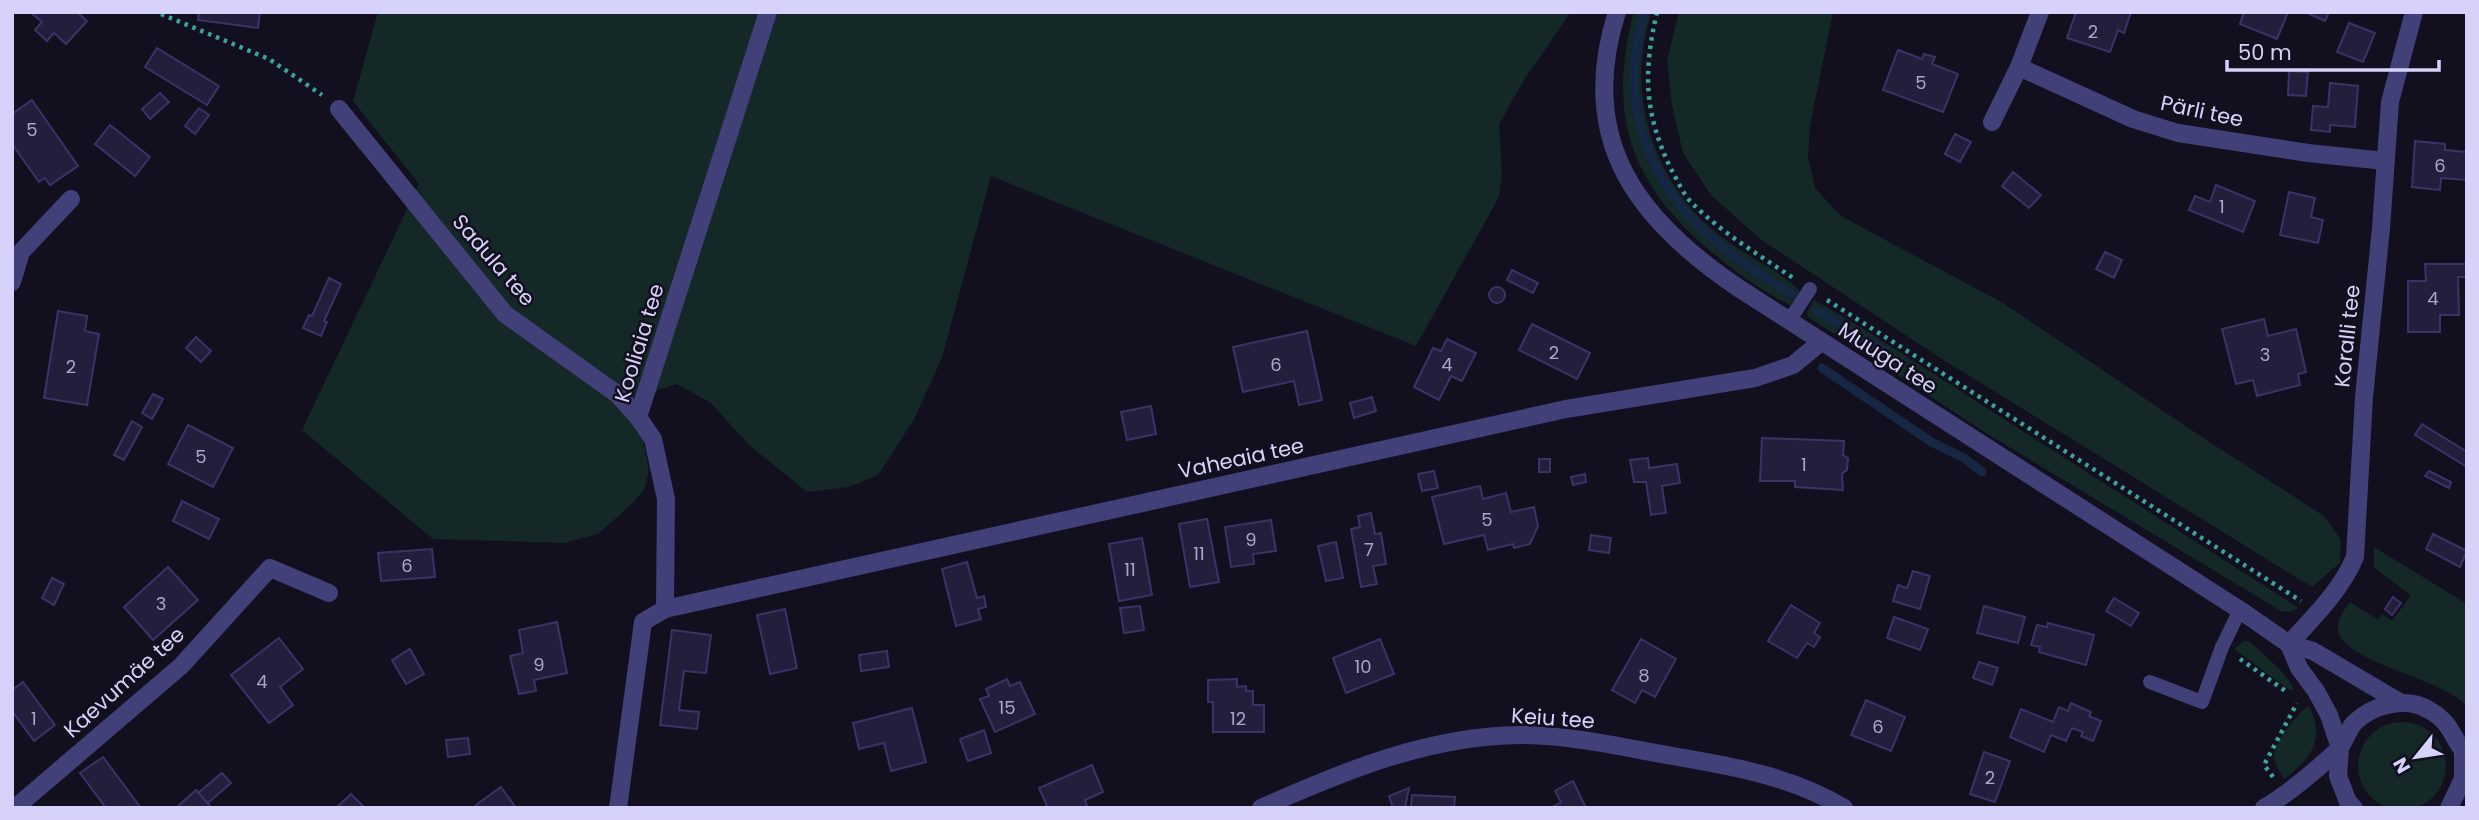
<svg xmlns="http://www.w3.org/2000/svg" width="2479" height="820" viewBox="0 0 2479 820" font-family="Poppins,sans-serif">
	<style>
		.green { fill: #132827 }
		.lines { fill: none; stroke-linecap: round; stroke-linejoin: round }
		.stream { stroke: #152743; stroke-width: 9 }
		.building { fill: #241e3d; stroke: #3d3266; stroke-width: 2 }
		.path { stroke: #3ca49e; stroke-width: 4.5; stroke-dasharray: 3.5 5; stroke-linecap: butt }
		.service { stroke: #424078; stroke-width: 14 }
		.minor { stroke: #424078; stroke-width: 18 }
		.tertiary { stroke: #424078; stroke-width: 18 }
		.labels { text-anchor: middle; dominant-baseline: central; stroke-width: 5; stroke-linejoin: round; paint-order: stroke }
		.number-label { font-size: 18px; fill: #aaa5ca }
		.street-label { font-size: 21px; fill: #d7d2f9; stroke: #120f1f }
	</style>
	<rect width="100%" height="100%" fill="#120f1f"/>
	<!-- green -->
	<g class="green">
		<polygon points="378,12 1571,12 1524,80 1499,124 1502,176 1499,197 1416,346 991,176 942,358 913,421 878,475 849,487 807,492 749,445 711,403 677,384 658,390 648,402 642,435 649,470 645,488 633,503 598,534 564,543 433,539 302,430 419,184 353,101"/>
		<path d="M1634,12H1652C1624,92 1653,183 1719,235C1744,255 1776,268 1799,290L1800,294L1790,305C1763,292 1737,273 1714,254C1631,186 1606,116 1634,12Z"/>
		<polygon points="1679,12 1833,12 1810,126 1808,157 1815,188 1841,216 2003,303 2208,441 2324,516 2341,540 2340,563 2312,587 1945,361 1760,239 1711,195 1683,153 1672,105 1667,61"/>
		<polygon points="1814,300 1859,326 2299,608 2288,612 2281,611 1994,438 1808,317 1807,313"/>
		<path d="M2374,547L2467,604V706C2444,679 2343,662 2338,631C2336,620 2344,610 2350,602L2378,620L2382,614L2392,621L2411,595L2374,568Z"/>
		<path d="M2244,641L2250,642C2265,656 2285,671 2294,689L2291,691L2234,649Z"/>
		<path d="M2309,706C2326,739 2311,759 2284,779C2281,773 2275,765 2274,758C2273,744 2297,712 2309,706Z"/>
		<circle cx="2402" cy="766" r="44"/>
	</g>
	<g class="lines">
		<!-- stream -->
		<g class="stream">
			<path d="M1645,12C1616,103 1648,187 1721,246C1743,264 1768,279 1791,294"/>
			<polyline points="1817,311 1886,352"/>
			<polyline points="1822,368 1933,443 1964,458 1982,472"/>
		</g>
	</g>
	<!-- building -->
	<g class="building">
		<polygon points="30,12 77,12 87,21 66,44 54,33 47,41 35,30 42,22"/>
		<polygon points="199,12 260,12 258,28 198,20"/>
		<polygon points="2076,12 2131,12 2124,33 2118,30 2110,52 2067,38"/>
		<polygon points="2244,12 2288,12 2277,39 2240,24"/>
		<polygon points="2305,12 2329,12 2325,21"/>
		<polygon points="2349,23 2375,33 2363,62 2337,52"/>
		<polygon points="157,48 219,86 207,105 145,67"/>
		<polygon points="1898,50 1922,59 1924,54 1935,57 1932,64 1958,74 1943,112 1883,90"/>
		<polygon points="2289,71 2308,72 2306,96 2288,95"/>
		<polygon points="2330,83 2358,86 2355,127 2330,125 2330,132 2311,130 2313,106 2328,107"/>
		<polygon points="160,93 169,102 150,119 142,109"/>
		<polygon points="32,100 78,166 50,185 45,178 39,182 12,144 12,114"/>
		<polygon points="199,108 209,115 195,134 185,126"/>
		<polygon points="110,125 150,157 135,176 95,144"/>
		<polygon points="1955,134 1971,142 1960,162 1945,154"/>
		<polygon points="2415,141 2445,144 2445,150 2467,152 2467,180 2441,178 2440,190 2412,187"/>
		<polygon points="2013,172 2041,195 2029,208 2002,186"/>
		<polygon points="2216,185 2255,201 2243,232 2189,210 2195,196 2210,202"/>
		<polygon points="2289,192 2315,198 2311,217 2323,220 2318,243 2280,235"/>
		<polygon points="2105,252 2122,260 2114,278 2096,269"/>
		<polygon points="2425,264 2467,264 2467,277 2458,277 2459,315 2440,315 2440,332 2408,332 2408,281 2426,281"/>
		<polygon points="1512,270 1538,283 1533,293 1507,280"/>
		<polygon points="329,278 341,284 324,321 327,322 321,336 303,328 309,315 312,316"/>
		<circle cx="1497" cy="295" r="8"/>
		<polygon points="58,311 87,316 85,331 99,334 87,405 44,398"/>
		<polygon points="2264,319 2268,336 2296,329 2306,372 2298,374 2300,385 2257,396 2253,380 2236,384 2222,329"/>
		<polygon points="1532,324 1590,353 1577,379 1519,350"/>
		<polygon points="1307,331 1322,400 1299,405 1294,381 1243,392 1233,347"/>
		<polygon points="196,337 211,351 201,362 186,348"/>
		<polygon points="1447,339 1476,353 1462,381 1451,376 1439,400 1414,387 1433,348 1441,351"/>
		<polygon points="153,394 163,399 152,419 142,413"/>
		<polygon points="1372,397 1376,411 1354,418 1350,403"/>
		<polygon points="1151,406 1156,434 1127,440 1121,412"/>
		<polygon points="132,421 142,427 124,460 114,455"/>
		<polygon points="2422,424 2467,452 2467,467 2415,435"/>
		<polygon points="188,425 233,448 213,487 168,464"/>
		<polygon points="1762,438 1844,441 1843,455 1848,458 1847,470 1842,474 1843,490 1795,487 1795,481 1760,481"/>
		<polygon points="1648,458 1649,468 1677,464 1680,483 1662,486 1666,513 1651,515 1646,482 1634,482 1630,460"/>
		<rect x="1539" y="459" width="11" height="13"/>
		<polygon points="1434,471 1438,488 1422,491 1418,474"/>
		<polygon points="2429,471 2451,482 2449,488 2425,476"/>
		<polygon points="1585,474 1586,482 1573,485 1571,477"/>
		<polygon points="1480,486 1483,499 1506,493 1511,512 1534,507 1538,526 1530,544 1514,548 1513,544 1488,550 1484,535 1444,544 1432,497"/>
		<polygon points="182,501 219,519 209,539 173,521"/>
		<polygon points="1371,513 1375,534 1381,533 1386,564 1373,566 1377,584 1361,587 1351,529 1360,527 1358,516"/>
		<polygon points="1207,519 1219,582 1190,587 1179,524"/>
		<polygon points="1271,520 1276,551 1253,554 1254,564 1231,567 1225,527"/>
		<polygon points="2433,534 2467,551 2460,567 2426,549"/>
		<polygon points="1591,535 1611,538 1609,553 1589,550"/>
		<polygon points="1142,538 1152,595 1119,601 1109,544"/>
		<polygon points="1336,542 1343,578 1326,581 1318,546"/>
		<polygon points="432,549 435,577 381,581 378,553"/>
		<polygon points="967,562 977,598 984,596 986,607 978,609 981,619 956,626 942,569"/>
		<polygon points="168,567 198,600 153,640 124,607"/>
		<polygon points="1913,571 1930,576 1920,609 1893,601 1898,585 1907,588"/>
		<polygon points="52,578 64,584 54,605 42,598"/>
		<polygon points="2393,597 2401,603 2392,615 2385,609"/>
		<polygon points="2114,598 2139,613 2131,626 2106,611"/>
		<polygon points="1791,605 1820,623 1814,633 1820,637 1814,647 1807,643 1797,658 1768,641"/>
		<polygon points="1140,606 1144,630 1124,633 1120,608"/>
		<polygon points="1984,606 2025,617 2018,643 1977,633"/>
		<polygon points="785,609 797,668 770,674 757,615"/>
		<polygon points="1894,617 1928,629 1920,650 1887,638"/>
		<polygon points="557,622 567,673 534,680 536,691 519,694 510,656 523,653 519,630"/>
		<polygon points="2048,623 2094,635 2086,665 2039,652 2040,647 2031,645 2037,625 2047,627"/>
		<polygon points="672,630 711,635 706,673 684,671 679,710 699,712 697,729 660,725"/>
		<polygon points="279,638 303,669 280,687 293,705 269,723 231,675"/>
		<polygon points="1380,639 1394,674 1346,693 1333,658"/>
		<polygon points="1641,639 1676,659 1655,697 1642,690 1635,703 1612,690"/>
		<polygon points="410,649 424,674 406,684 392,660"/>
		<polygon points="887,651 889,667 861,671 859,655"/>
		<polygon points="1979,662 1998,668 1992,685 1973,678"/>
		<polygon points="1007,679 1010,686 1020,682 1035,714 995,732 980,699 989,696 986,689"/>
		<polygon points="1237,679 1237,687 1246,686 1246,691 1253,691 1253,705 1264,705 1264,732 1213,732 1213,702 1208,702 1208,680"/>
		<polygon points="23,682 55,725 34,741 12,711 12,690"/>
		<polygon points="1866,700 1905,717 1891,751 1851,735"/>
		<polygon points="2071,703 2091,712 2089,716 2101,721 2093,741 2081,736 2083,732 2072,728 2066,741 2051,735 2044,752 2010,737 2021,709 2053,722 2059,707 2068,711"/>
		<polygon points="912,708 926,762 891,771 884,743 859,749 853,723"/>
		<polygon points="984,730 991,753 968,761 960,739"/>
		<polygon points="468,738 470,754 448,757 446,740"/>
		<polygon points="1984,752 2010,761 1995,802 1970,794"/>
		<polygon points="103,757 141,808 106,808 80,773"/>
		<polygon points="1092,765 1103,792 1085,800 1088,808 1048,808 1039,788"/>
		<polygon points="222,773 231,783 208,803 198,793"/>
		<polygon points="1573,781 1586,808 1551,808 1561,802 1555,791"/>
		<polygon points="501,787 516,808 478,808 476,805"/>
		<polygon points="1409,788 1405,808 1393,808 1389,796"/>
		<polygon points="196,790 211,807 176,808"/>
		<polygon points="351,794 365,808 336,808"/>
		<polygon points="1412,795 1455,797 1454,808 1411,808"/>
	</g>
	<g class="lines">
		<!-- path -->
		<g class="path">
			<path d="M1657,12C1643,72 1644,113 1671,169C1677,179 1682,192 1690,201C1720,232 1758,254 1793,278"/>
			<polyline points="161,14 269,59 322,95"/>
			<polyline points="1827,300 2301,601"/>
			<polyline points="2240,659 2287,692"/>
			<polyline points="2273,777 2264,765 2297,703"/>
		</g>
		<!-- service -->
		<g class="service">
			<polyline points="1789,321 1810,289"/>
			<polyline points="2150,682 2202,702 2222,647 2240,610"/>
		</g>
		<!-- minor -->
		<g class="minor">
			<polyline points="2019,67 2133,119 2178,133 2308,153 2385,161"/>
			<polyline points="339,109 505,314 617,394 638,417"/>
			<polyline points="1992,122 2019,67 2040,12"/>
			<polyline points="12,282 21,252 71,199"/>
			<polyline points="665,609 1566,409 1755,378 1793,365 1821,342"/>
			<path d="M2289,644C2314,616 2340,592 2355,557L2364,397L2381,228L2390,102L2414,12"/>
			<polyline points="15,808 181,666 270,568 329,593"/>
			<polyline points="618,808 643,622 665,609 666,499 653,439 638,417 768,12"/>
			<path d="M1261,808C1344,771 1428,736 1520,735C1572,735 1626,748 1678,757C1735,767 1794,777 1844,808"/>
		</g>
		<!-- tertiary -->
		<g class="tertiary">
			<path d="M1617,12C1576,140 1637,220 1740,289L2240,610L2289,644L2313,651L2401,703"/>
			<polyline points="2289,644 2299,668 2316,691 2329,715 2340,748 2338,776 2348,802 2354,808"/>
			<path d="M2264,808C2291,792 2314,772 2337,751C2345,743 2347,731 2354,723C2372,705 2406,696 2429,710C2454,724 2451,739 2467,755"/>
			<polyline points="2449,808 2463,779 2463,751"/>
		</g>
	</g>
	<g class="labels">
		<!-- number labels -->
		<g class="number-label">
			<text x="2093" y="31">2</text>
			<text x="1921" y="82">5</text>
			<text x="32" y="129">5</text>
			<text x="2440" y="165">6</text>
			<text x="2222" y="206">1</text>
			<text x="2433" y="298">4</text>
			<text x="1554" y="352">2</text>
			<text x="2265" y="354">3</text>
			<text x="1276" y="364">6</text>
			<text x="1447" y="364">4</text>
			<text x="71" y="366">2</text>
			<text x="201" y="456">5</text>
			<text x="1804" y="464">1</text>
			<text x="1487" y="519">5</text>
			<text x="1251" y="539">9</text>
			<text x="1369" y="549">7</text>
			<text x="1199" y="553">11</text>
			<text x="407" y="565">6</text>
			<text x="1130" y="569">11</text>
			<text x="161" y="603">3</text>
			<text x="539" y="664">9</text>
			<text x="1363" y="666">10</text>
			<text x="1644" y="675">8</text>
			<text x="262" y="681">4</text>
			<text x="1007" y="707">15</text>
			<text x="34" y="718">1</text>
			<text x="1238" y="718">12</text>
			<text x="1878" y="726">6</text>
			<text x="1990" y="777">2</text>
		</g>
		<!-- street labels -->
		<g class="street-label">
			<text transform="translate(2202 111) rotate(12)">Pärli tee</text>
			<text transform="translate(494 260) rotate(49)">Sadula tee</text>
			<text transform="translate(2347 336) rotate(-84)">Koralli tee</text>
			<text transform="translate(639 343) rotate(-73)">Kooliaia tee</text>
			<text transform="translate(1888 358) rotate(33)">Muuga tee</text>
			<text transform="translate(1241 458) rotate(-12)">Vaheaia tee</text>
			<text transform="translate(124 682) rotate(-42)">Kaevumäe tee</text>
			<text transform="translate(1553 718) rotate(4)">Keiu tee</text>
		</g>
	</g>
	<!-- border -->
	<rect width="2479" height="820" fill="none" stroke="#d7d2f9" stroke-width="28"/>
	<!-- north arrow -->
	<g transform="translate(2416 757) rotate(240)" stroke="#120f1f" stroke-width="5" paint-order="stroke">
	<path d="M0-5L12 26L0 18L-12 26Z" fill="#d7d2f9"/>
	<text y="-10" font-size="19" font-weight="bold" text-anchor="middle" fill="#d7d2f9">N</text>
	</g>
	<!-- scale -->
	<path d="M2227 60v10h212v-10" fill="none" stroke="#d7d2f9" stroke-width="3.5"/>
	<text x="2238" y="60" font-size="21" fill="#d7d2f9" stroke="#120f1f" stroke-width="5" paint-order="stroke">50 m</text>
</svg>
